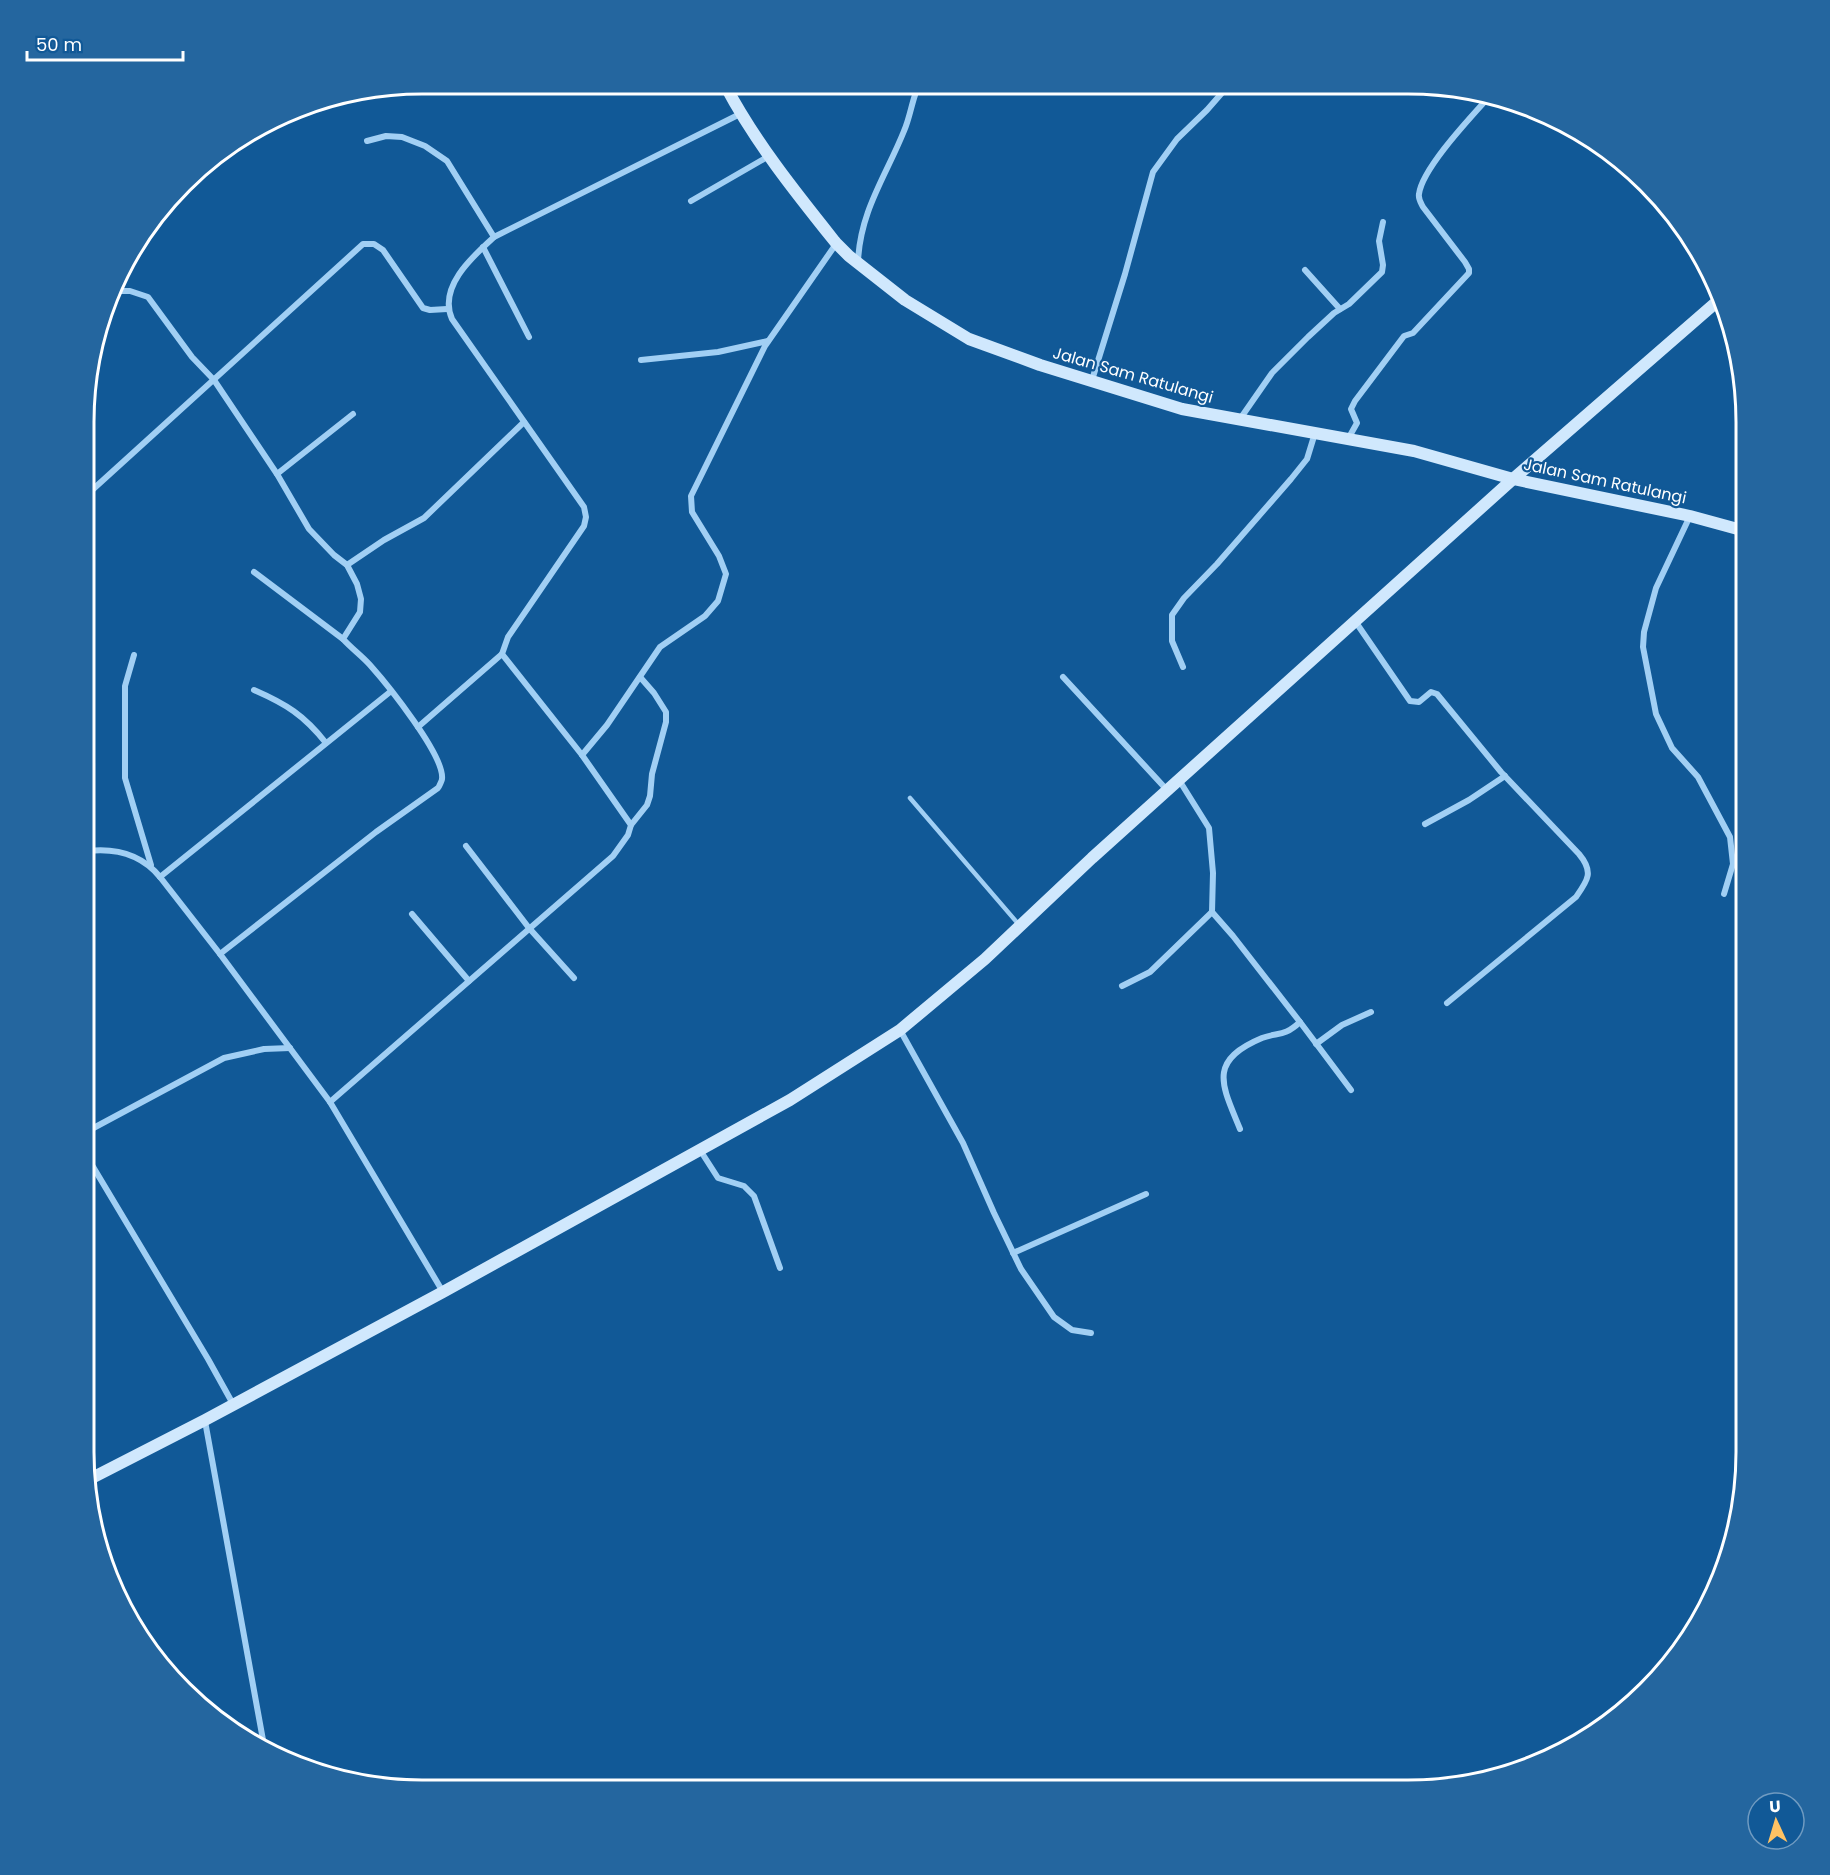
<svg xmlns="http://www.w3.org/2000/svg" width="1830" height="1875" viewBox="0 0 1830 1875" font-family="Poppins,sans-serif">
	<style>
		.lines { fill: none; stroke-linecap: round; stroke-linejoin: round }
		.lane { stroke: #a1cff4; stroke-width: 4.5 }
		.street { stroke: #a1cff4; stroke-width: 6 }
		.secondary { stroke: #d0e8fd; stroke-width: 12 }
		.labels { text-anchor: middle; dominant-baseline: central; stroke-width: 4.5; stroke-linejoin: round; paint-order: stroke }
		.street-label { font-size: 16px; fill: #fff; stroke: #115997 }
		.rim { fill: none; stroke: #fff; stroke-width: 3 }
	</style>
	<rect width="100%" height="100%" fill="#115997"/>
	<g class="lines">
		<!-- lane -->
		<polyline class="lane" points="910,798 1020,926"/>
		<!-- street -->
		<g class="street">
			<polyline points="367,141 386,136 402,137 425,146 447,161 494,237"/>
			<polyline points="691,201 769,156"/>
			<polyline points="483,247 529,337"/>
			<path d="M858,262C860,211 886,176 904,131C909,120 911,107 915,95"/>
			<polyline points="1305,270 1340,309"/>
			<path d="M115,291H130L148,297L192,357L214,380L277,474L309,529L334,555L347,565L357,584L361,599L360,612L343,639C351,648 362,656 370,665C387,684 445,756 442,779C442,780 439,787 438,788L376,832L220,954"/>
			<polyline points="641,360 718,352 768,341"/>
			<polyline points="1092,380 1125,274 1153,172 1177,139 1207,110 1228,86"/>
			<polyline points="1240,419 1272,373 1308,337 1334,313 1349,304 1382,272 1383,265 1379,241 1383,222"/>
			<path d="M1348,439L1357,423L1351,409L1355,401L1404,336L1413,333L1469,273V269L1465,262L1423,207C1421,203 1418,199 1419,194C1422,169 1469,119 1487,99"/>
			<polyline points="277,474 353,414"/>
			<polyline points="90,492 363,244 374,244 383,250 423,308 430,310 447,309"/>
			<polyline points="1690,516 1656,588 1644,632 1643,647 1656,714 1672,748 1698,777 1730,837 1733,864 1724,894"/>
			<polyline points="347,565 384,540 424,518 524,422"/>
			<polyline points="254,572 343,639"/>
			<path d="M1355,621L1410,701L1419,702L1431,692L1437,694L1501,772L1579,854C1594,872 1588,880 1576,897L1447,1003"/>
			<polyline points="134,655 125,686 125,778 151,865"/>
			<polyline points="1183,667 1172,641 1172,615 1184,598 1217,564 1291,479 1307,459 1315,433"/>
			<polyline points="1063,677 1167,790"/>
			<path d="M254,690C286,704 304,715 326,743"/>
			<polyline points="418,727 502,654"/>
			<polyline points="582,755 607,725 660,647 705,616 718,601 726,574 719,556 692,512 691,496 765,346 836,244"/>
			<path d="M1179,780L1209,828L1213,873L1212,912L1233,936L1300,1022C1284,1037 1278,1032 1262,1038C1207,1061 1222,1085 1240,1129"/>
			<polyline points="1425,824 1469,800 1505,776"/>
			<polyline points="631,825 647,805 650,796 652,774 666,722 666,712 654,693 640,677"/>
			<polyline points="466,846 529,928 574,978"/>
			<path d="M88,851C116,848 141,854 160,877L220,954L330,1102L443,1292"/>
			<polyline points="160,877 390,692"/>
			<polyline points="412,914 469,981"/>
			<polyline points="1122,986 1150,972 1212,912"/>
			<polyline points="1300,1022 1351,1090"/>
			<polyline points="900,1030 963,1143 994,1213 1021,1269 1054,1317 1072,1330 1091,1333"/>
			<polyline points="1316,1044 1342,1025 1371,1012"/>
			<path d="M330,1102L613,856L628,835L631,825L582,755L502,654L508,637L584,526L586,517L584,507L452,319C438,287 472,257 494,237L740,114"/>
			<polyline points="86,1132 224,1058 264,1049 290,1048"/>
			<polyline points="700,1150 718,1178 744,1186 754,1196 780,1268"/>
			<polyline points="86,1155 208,1359 233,1404"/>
			<polyline points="1013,1253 1146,1194"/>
			<polyline points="205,1421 265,1751"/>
			<polyline points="85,1461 95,1477"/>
		</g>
		<!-- secondary -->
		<g class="secondary">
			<path d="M725,85C755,142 796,193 836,243L849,256L905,300L969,339L1040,365L1182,409L1414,451L1513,479L1690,516L1745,531"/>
			<polyline points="86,1481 205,1420 443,1292 790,1100 900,1030 985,959 1092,858 1513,479 1720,299"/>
		</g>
	</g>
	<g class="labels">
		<!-- street labels -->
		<g class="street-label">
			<text transform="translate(1133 375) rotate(16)">Jalan Sam Ratulangi</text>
			<text transform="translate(1605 481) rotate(12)">Jalan Sam Ratulangi</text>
		</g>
	</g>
	<!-- crop -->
	<path d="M0 0H1830V1875H0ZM422 94H1408A328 328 0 0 1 1736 422V1452A328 328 0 0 1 1408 1780H422A328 328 0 0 1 94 1452V422A328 328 0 0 1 422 94Z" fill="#24669f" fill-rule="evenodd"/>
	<path class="rim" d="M422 94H1408A328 328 0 0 1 1736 422V1452A328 328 0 0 1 1408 1780H422A328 328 0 0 1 94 1452V422A328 328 0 0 1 422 94Z"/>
	<!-- north arrow -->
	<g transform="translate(1776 1821) rotate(356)"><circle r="28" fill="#115997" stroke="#709bc1" stroke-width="1.5"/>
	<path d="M0-4.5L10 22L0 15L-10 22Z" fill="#ffc263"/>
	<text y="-9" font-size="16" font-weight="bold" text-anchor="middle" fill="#ffffff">U</text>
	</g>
	<!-- scale -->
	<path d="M27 51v9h156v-9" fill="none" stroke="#ffffff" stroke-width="3"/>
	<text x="36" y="51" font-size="18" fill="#ffffff" stroke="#115997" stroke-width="4.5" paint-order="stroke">50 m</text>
</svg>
